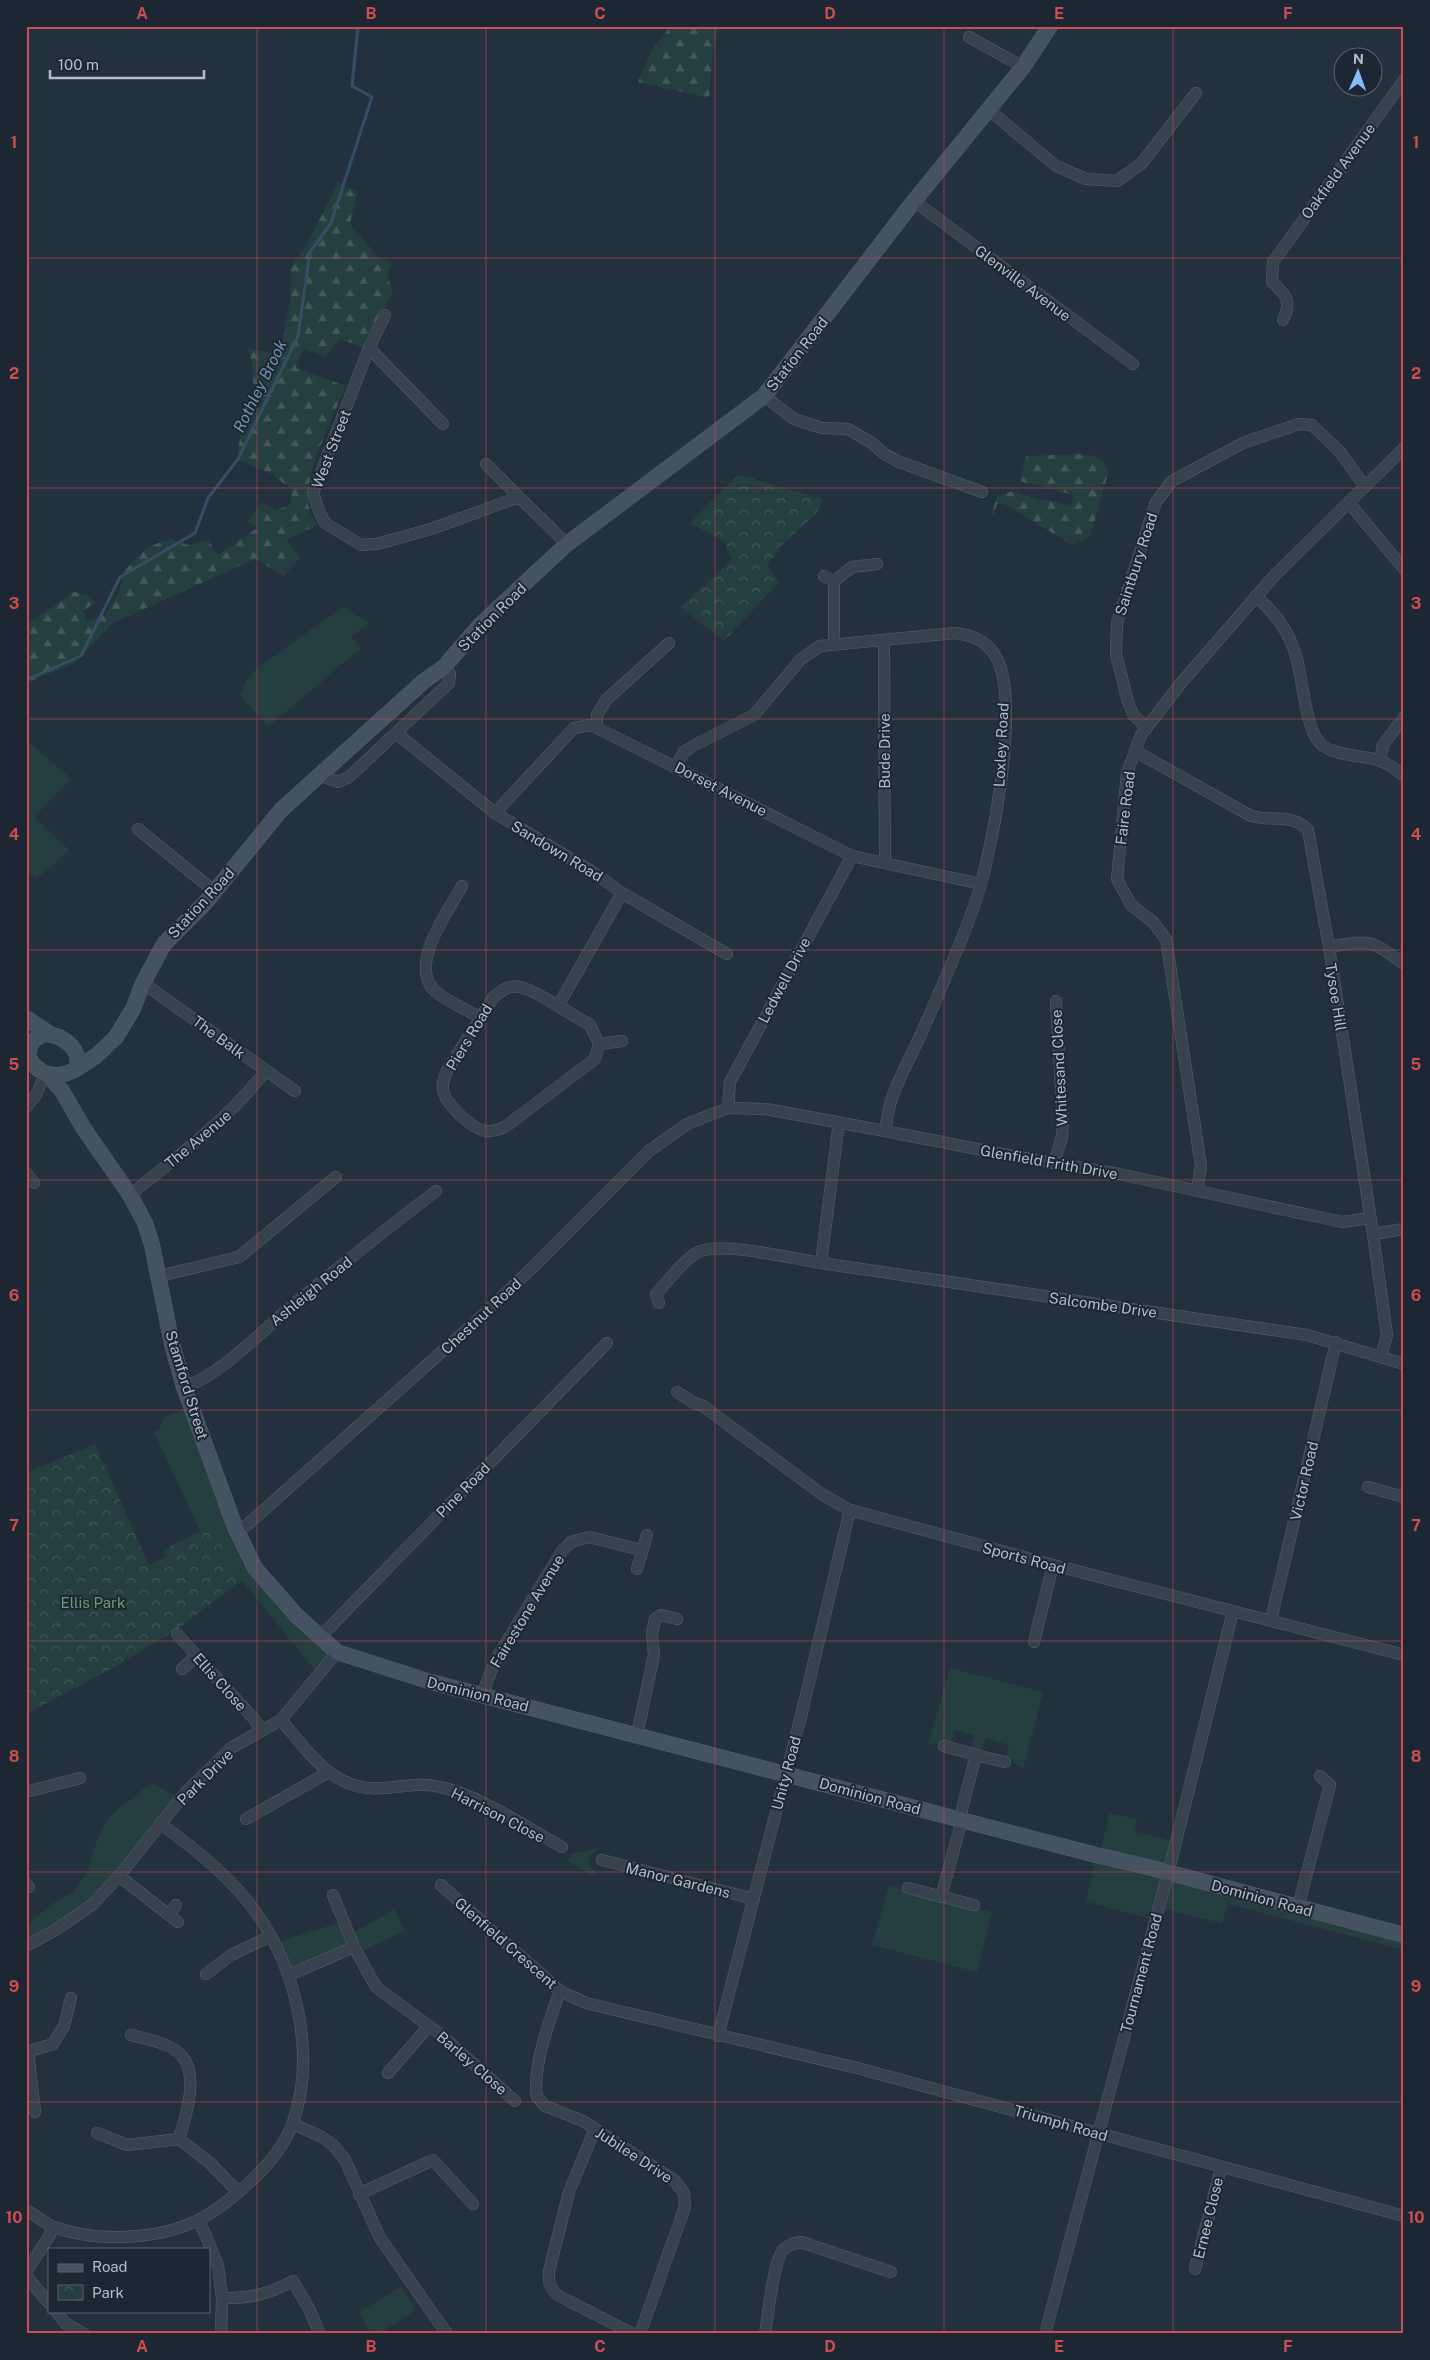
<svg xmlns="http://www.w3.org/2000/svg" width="1430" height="2360" viewBox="0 0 1430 2360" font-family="'Public Sans',sans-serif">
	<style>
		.grass { fill: #253e3f }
		.forest { fill: url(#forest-firs) }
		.park { fill: url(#park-crowns) }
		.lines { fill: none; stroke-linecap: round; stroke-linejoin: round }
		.stream { stroke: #364d66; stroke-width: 3 }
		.street-casing { stroke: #55606c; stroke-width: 12 }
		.secondary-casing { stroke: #55606c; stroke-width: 16 }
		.street { stroke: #37424e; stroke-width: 11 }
		.secondary { stroke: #455261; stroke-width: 15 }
		.grid { fill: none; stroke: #cd4d50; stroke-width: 1; stroke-opacity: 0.55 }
		.labels { text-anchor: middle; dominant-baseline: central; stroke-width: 4; stroke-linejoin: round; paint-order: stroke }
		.street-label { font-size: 15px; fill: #b3bdc9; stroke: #1c2733 }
		.park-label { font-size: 15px; fill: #699b71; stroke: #1c2733 }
		.water-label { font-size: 16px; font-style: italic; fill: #7290ae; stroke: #1c2733 }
		.neatline { fill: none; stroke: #cd4d50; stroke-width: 2 }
		.grid-label { font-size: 16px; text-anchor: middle; font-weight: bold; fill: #cd4d50 }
	</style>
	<defs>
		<pattern id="forest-firs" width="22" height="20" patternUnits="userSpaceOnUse" patternTransform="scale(1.25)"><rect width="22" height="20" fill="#253e3f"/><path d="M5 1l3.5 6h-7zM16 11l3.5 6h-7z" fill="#425859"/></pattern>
		<pattern id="park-crowns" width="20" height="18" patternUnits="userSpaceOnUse" patternTransform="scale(1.25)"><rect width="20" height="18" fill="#253e3f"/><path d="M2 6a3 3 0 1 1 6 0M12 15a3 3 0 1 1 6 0" fill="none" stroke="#425859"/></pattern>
	</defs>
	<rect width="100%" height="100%" fill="#23313e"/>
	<!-- grass -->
	<g class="grass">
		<polygon points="344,606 369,623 351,637 361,648 268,727 240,695 246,681 256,669"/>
		<polygon points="26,740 71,779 34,817 69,850 49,869 35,878 26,869"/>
		<polygon points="191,1407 255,1568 337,1652 317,1673 243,1582 238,1583 213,1524 200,1531 154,1432 160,1428 164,1417"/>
		<polygon points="950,1668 1043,1692 1023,1769 1006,1757 1009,1745 986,1738 981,1752 971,1749 975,1736 955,1730 951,1742 928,1745"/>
		<polygon points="152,1783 181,1799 98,1899 26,1946 26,1926 52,1904 72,1892 88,1872 93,1851 105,1822 119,1808"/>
		<polygon points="1110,1813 1137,1819 1135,1831 1176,1842 1167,1872 1404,1935 1404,1950 1228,1904 1222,1923 1158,1908 1155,1920 1086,1902 1096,1855 1099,1856"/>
		<polygon points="600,1848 590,1855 589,1863 597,1875 591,1876 568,1861 570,1854"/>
		<polygon points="889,1886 992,1912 977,1972 872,1945"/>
		<polygon points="394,1909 405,1931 358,1953 354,1947 289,1975 275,1943 335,1924 345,1924 350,1935"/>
		<polygon points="401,2286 416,2310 379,2334 372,2334 359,2313"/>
	</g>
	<!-- forest -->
	<g class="forest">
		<polygon points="671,26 719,26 713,52 709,98 638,82 653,48"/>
		<path d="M338,183L358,192L350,224L379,258L392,262L387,276L393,291L364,348L340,339L325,357L303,349L296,368L346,386C334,416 299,482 310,512C312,517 315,521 318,525L286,540L300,557L284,576L255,559L113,623L75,663L26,683V625L74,592L87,595L96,602L83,611L88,621L104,616L119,592L124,571L149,546L172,539L188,545L208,540L218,555L257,528L247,522L262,502L276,510L290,505L292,490L272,474L238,460C237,437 247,423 252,402C255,385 253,364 248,348L271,353L281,350L290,301L291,266L306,246Z"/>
		<path d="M1077,454C1092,455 1105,456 1108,474L1090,536L1073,545L1004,504H997L994,514H991L997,497L1012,491L1040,500L1045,499L1071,506L1073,495L1020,481L1026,456Z"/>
	</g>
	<!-- park -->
	<g class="park">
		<polygon points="738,475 823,499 817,513 784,543 767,565 779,582 724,641 680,607 732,560 724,541 690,523"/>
		<polygon points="95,1444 149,1565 166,1557 163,1550 213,1524 238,1583 178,1629 113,1668 26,1714 26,1473"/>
	</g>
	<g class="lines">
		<!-- stream -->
		<polyline class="stream" points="26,680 81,656 120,577 195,533 208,498 238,459 298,336 310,252 331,223 372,97 352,86 358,26"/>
		<!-- street casing -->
		<g class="street-casing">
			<g id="street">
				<polyline points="969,37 1023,67"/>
				<polyline points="988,109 1056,166 1086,179 1117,181 1141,164 1196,93"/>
				<polyline points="914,201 1133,364"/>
				<path d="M1283,320C1292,302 1287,295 1272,282L1273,262L1404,80"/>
				<polyline points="369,348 385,315"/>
				<polyline points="764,396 794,419 822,428 848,429 872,443 883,453 897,461 982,492"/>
				<polyline points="443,424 369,348 313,493 319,511 325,523 361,545 377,544 431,529 519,497 567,544"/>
				<polyline points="486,464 519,497"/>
				<polyline points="1349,503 1404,569"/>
				<polyline points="824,576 834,581 852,567 877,564"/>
				<polyline points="834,581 834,644"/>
				<path d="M1256,596C1274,612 1290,633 1296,656C1303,678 1305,728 1320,743C1332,756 1362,755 1378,760C1387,763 1397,770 1404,776"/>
				<polyline points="884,640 885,863"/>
				<polyline points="597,726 597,715 606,700 669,643"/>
				<polyline points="1147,727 1134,716 1128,702 1116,654 1117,623 1156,502 1172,481 1243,443 1299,424 1312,425 1341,453 1365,487"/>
				<polyline points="396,733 495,813 596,874 622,893 727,954"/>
				<path d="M1135,751L1251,816C1271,822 1293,813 1308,830L1329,947L1373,1234L1387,1335L1381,1357"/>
				<polyline points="1380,760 1383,745 1404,717"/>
				<path d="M676,766L684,752L693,746L754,715L801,659L820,646L955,633C972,635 988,642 996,657C1022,702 991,861 973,909C958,951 940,991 922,1032C912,1054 899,1077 891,1101C888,1110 887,1121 885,1131"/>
				<polyline points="322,772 327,778 338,782 349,777 449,683 450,674 444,667"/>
				<polyline points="495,813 574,728 591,725 852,856 981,884"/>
				<polyline points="138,829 214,891"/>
				<path d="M462,886C448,912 409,963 434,990C444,1000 467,1010 480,1017"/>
				<path d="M1329,947C1369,940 1371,939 1404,964"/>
				<polyline points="143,983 295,1091"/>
				<path d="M558,1006C534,993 515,974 493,998L448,1069C445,1076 442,1082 443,1089C444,1103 472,1129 486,1131C493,1132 499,1129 505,1127L595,1059L599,1044L590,1025L558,1006L622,893"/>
				<polyline points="599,1044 622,1041"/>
				<polyline points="26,1107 36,1095 45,1074"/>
				<polyline points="728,1108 730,1082 852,856"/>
				<polyline points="839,1122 821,1263 1307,1335 1404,1364"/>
				<polyline points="1054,1163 1062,1137 1063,1121 1056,1001"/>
				<polyline points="26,1173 34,1183"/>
				<polyline points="1197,1191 1201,1166 1166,939 1153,922 1131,905 1117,879 1127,773 1141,735 1181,683 1274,576 1404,448"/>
				<path d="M130,1195C177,1157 221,1125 260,1078"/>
				<polyline points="1373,1234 1404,1229"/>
				<polyline points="159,1276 239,1257 336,1177"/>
				<path d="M659,1303L656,1294C668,1281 681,1263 696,1253C719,1240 793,1259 821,1263"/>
				<path d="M184,1387C218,1377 260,1333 287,1310C336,1269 386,1229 436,1191"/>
				<polyline points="677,1392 694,1403 703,1406 823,1495 850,1510 1053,1565 1404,1655"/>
				<polyline points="1368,1487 1404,1497"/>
				<polyline points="236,1529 247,1525 472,1325 531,1269 649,1151 687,1124 728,1108 766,1109 885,1131 1019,1157 1119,1174 1342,1222 1370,1218"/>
				<polyline points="637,1569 647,1535"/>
				<polyline points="1271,1620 1336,1342"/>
				<polyline points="177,1634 254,1719 262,1731"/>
				<polyline points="318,1635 329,1628 607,1343"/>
				<polyline points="1034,1642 1053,1565"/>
				<polyline points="182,1669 196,1656"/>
				<polyline points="482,1695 495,1661 562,1551 571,1542 589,1537 641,1550"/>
				<path d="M281,1720C309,1752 334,1793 383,1788C403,1787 420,1782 440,1787C479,1795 527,1828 562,1847"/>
				<polyline points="637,1735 654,1655 652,1633 655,1619 661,1615 677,1619"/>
				<polyline points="976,1755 1005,1762"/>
				<polyline points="26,1792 80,1778"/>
				<polyline points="246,1819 327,1773"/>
				<polyline points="602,1860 754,1899"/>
				<polyline points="119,1876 178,1922"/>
				<polyline points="26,1883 29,1887"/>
				<polyline points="441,1885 560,1991 586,2003 857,2068 1404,2216"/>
				<polyline points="908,1888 974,1905"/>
				<polyline points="333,1895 354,1947 376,1987 440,2034 515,2101"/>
				<polyline points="941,1897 962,1820 962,1809 976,1755 944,1746"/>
				<polyline points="1298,1907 1330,1785 1320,1776"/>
				<polyline points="169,1915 176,1905"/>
				<polyline points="26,1946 57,1929 93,1904 119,1876 187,1791 231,1748 281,1720 337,1652"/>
				<polyline points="206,1974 231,1955 271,1936"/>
				<polyline points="289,1975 354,1947"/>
				<path d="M560,1991C550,2019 532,2067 537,2097L545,2106L583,2121L674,2180L684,2193L685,2207L640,2334"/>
				<path d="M131,2035C146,2039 171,2043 182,2056C199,2076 186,2116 179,2139"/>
				<polyline points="718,2036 801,1716 850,1510"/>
				<polyline points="26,2052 53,2044 64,2026 71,1998"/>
				<polyline points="28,2052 35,2112"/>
				<polyline points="388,2073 429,2026"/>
				<polyline points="293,2124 322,2137 333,2145 345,2160 380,2238 447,2334"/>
				<path d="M595,2129L569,2192L549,2271C548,2282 550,2289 559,2296L634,2334"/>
				<polyline points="97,2133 127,2145 179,2139 210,2163 238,2192"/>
				<polyline points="359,2194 433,2160 473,2204"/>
				<path d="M26,2210C35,2215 43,2222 52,2226C94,2243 160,2240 200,2219C216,2211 230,2200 243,2188C264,2170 284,2149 293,2122C314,2063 300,1990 271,1936C243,1886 205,1857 160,1823"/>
				<polyline points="199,2220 218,2265 222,2298 221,2334"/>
				<polyline points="1195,2269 1221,2168"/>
				<polyline points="26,2272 50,2235 52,2226"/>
				<polyline points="26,2276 49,2303"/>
				<path d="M222,2298C251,2298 267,2295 293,2281L309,2309L320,2334"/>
				<polyline points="56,2311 65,2323 84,2334"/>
				<path d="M765,2334C768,2316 773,2262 783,2250C788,2245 794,2243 801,2242L891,2272"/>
				<polyline points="1045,2334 1172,1858 1233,1611"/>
			</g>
		</g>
		<!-- secondary casing -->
		<g class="secondary-casing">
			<g id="secondary">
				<polyline points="26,1018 50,1034"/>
				<path d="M46,1034C63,1035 84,1051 76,1069C58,1080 39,1076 28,1057C29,1045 33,1037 46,1034Z"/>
				<polyline points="76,1069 96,1056 116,1037 133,1009 143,983 164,944 206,902 281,810 424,681 444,667 480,625 567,544 764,396 914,201 1023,67 1050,26"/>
				<polyline points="48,1075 62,1091 84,1129 130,1195 145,1223 152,1245 172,1344 184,1387 235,1527 255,1568 296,1615 337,1652 431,1682 1096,1855 1148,1867 1404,1935"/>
			</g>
		</g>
		<!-- street -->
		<use href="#street" class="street"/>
		<!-- secondary -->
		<use href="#secondary" class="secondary"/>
	</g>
	<!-- grid -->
	<path class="grid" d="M257,26V2334M486,26V2334M715,26V2334M944,26V2334M1173,26V2334M26,258H1404M26,488H1404M26,719H1404M26,950H1404M26,1180H1404M26,1410H1404M26,1641H1404M26,1872H1404M26,2102H1404"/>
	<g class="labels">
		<!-- street labels -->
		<g class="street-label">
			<text transform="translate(1338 171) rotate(-54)">Oakfield Avenue</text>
			<text transform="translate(1023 283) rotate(37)">Glenville Avenue</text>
			<text transform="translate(797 354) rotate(-52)">Station Road</text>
			<text transform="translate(331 449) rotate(-69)">West Street</text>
			<text transform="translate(1136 564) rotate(-72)">Saintbury Road</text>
			<text transform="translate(492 617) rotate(-45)">Station Road</text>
			<text transform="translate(1001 745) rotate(-87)">Loxley Road</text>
			<text transform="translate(884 751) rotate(-90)">Bude Drive</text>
			<text transform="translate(721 789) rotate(27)">Dorset Avenue</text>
			<text transform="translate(1125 808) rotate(-83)">Faire Road</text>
			<text transform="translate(557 851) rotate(31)">Sandown Road</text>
			<text transform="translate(201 903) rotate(-47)">Station Road</text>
			<text transform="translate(784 980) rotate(-62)">Ledwell Drive</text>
			<text transform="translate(1336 997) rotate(81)">Tysoe Hill</text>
			<text transform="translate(219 1037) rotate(36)">The Balk</text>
			<text transform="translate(469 1037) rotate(-59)">Piers Road</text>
			<text transform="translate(1059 1068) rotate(-93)">Whitesand Close</text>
			<text transform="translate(198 1139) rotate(-40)">The Avenue</text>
			<text transform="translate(1049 1162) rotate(10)">Glenfield Frith Drive</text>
			<text transform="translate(311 1291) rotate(-39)">Ashleigh Road</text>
			<text transform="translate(1103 1305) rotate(8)">Salcombe Drive</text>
			<text transform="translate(481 1316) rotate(-43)">Chestnut Road</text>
			<text transform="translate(187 1385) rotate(73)">Stamford Street</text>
			<text transform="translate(1304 1481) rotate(-77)">Victor Road</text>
			<text transform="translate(463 1490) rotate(-46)">Pine Road</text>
			<text transform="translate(1024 1558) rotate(15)">Sports Road</text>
			<text transform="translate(527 1611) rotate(-59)">Fairestone Avenue</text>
			<text transform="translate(220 1682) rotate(48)">Ellis Close</text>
			<text transform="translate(478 1694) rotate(14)">Dominion Road</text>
			<text transform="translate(786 1773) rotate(-75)">Unity Road</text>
			<text transform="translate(205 1777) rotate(-45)">Park Drive</text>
			<text transform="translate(870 1796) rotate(15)">Dominion Road</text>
			<text transform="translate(498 1815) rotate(27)">Harrison Close</text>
			<text transform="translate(678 1880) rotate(14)">Manor Gardens</text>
			<text transform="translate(1262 1898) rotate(15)">Dominion Road</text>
			<text transform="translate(506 1943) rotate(41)">Glenfield Crescent</text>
			<text transform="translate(1141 1973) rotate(-75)">Tournament Road</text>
			<text transform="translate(472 2063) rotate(41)">Barley Close</text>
			<text transform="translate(1061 2123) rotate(16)">Triumph Road</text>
			<text transform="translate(634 2155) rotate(33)">Jubilee Drive</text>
			<text transform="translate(1208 2218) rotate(-76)">Ernee Close</text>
		</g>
		<!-- park labels -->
		<g class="park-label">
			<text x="93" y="1602">Ellis Park</text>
		</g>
		<!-- water labels -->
		<g class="water-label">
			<text transform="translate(260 386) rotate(-64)">Rothley Brook</text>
		</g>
	</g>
	<!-- border -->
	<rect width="1430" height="2360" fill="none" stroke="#1c2733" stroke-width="55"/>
	<!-- legend -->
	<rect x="48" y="2248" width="162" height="65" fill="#1c2733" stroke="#58636f"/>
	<rect x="58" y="2264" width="25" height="8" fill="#455261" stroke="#58636f"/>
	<text x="92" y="2272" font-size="15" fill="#b3bdc9">Road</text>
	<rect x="58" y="2285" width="25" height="15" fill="url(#park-crowns)" stroke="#58636f"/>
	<text x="92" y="2298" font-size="15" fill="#b3bdc9">Park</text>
	<!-- north arrow -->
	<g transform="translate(1358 72) rotate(2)"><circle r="24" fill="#1c2733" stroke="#58636f"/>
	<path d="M0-4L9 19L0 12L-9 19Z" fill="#86bcfb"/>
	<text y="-8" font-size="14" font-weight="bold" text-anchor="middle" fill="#b3bdc9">N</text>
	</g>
	<!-- scale -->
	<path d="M50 70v8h154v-8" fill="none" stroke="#b3bdc9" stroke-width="2.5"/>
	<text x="58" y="70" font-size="15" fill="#b3bdc9" stroke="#1c2733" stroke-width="4" paint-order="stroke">100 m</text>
	<rect x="28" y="28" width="1374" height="2304" class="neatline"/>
	<g class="grid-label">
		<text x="142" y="19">A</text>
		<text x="371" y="19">B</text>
		<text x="600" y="19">C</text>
		<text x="830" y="19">D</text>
		<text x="1059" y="19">E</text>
		<text x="1288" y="19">F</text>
		<text x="14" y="148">1</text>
		<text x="1416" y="148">1</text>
		<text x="14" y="379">2</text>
		<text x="1416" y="379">2</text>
		<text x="14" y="609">3</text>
		<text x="1416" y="609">3</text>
		<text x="14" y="840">4</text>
		<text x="1416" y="840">4</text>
		<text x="14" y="1070">5</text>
		<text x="1416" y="1070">5</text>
		<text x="14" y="1301">6</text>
		<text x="1416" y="1301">6</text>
		<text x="14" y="1531">7</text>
		<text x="1416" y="1531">7</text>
		<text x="14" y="1762">8</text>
		<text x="1416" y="1762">8</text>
		<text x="14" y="1992">9</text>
		<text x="1416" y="1992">9</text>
		<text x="14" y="2223">10</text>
		<text x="1416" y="2223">10</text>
		<text x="142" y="2352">A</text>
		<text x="371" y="2352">B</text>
		<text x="600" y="2352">C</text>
		<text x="830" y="2352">D</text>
		<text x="1059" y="2352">E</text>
		<text x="1288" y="2352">F</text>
	</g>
</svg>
